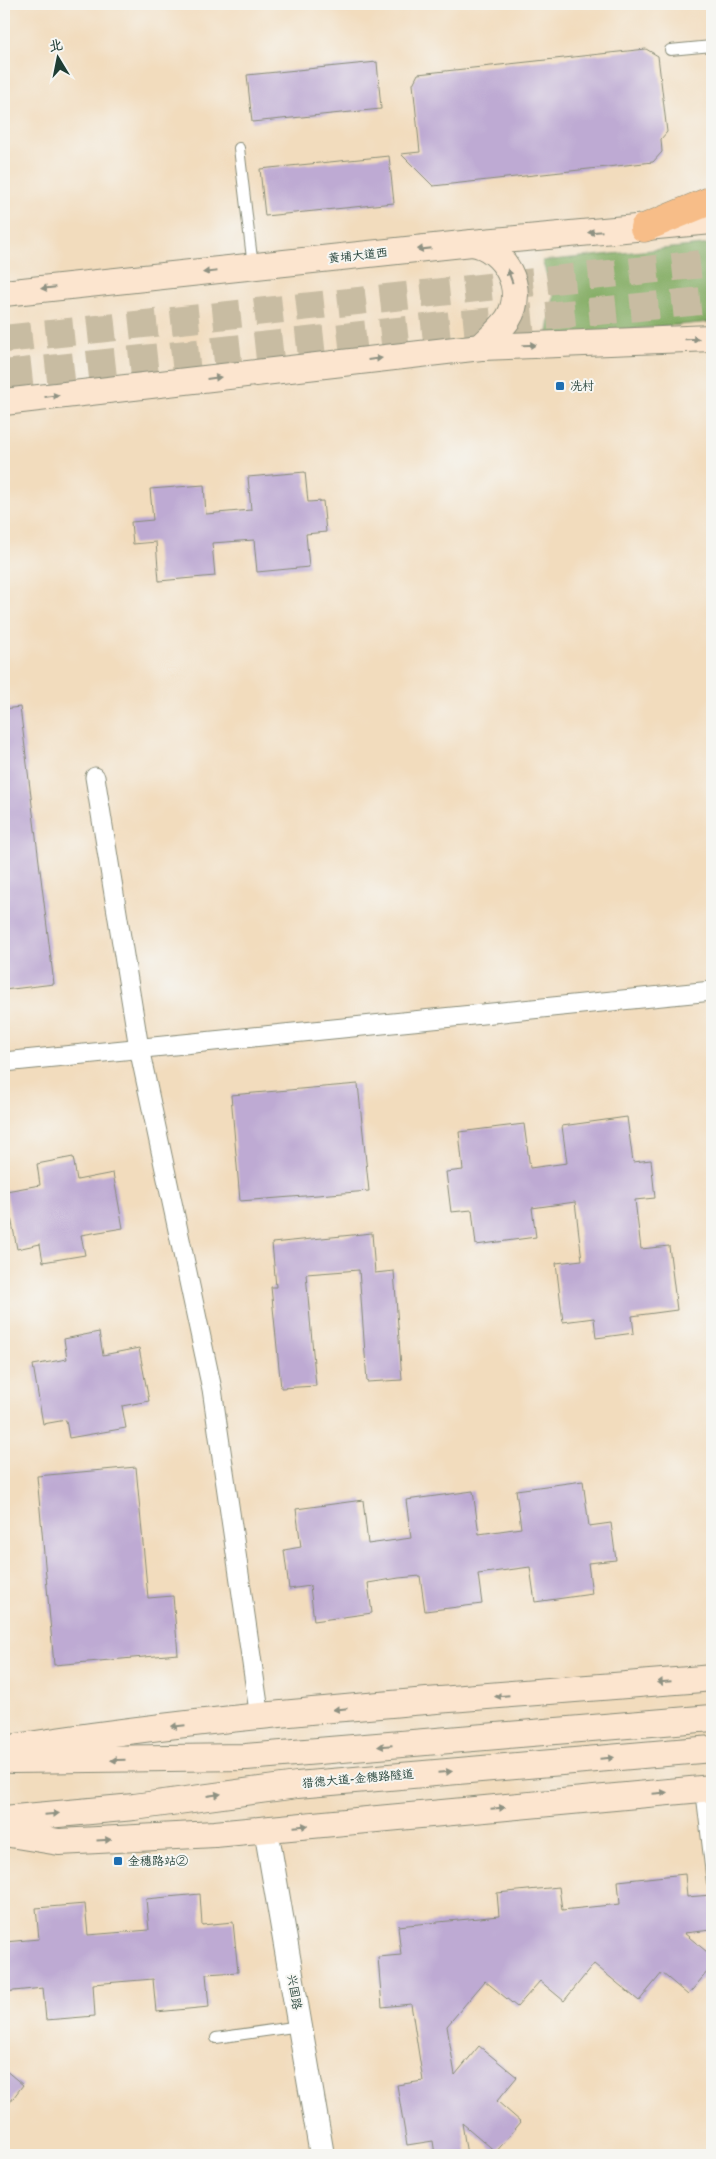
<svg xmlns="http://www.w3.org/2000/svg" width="716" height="2159" viewBox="0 0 716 2159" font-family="'Balsamiq Sans','LXGW WenKai TC',sans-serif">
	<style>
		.forest { fill: #82ab62; stroke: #50744b }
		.building { fill: #beaad3 }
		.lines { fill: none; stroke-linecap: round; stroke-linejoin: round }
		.primary-tunnel { stroke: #c8bca2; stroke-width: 28; stroke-dasharray: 28 14; stroke-linecap: butt }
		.service-casing { stroke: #888c78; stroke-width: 12 }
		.minor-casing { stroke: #888c78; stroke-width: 21 }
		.tertiary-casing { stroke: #888c78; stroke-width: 26 }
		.secondary-casing { stroke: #888c78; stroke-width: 28 }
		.trunk-casing { stroke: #888c78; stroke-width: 29 }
		.service { stroke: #fff; stroke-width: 10 }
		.minor { stroke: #fff; stroke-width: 19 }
		.tertiary { stroke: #fff; stroke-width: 24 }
		.secondary { stroke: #fce5cf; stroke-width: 26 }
		.trunk { stroke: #f7bd88; stroke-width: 28 }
		.oneway { fill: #8e9182 }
		.poi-dot { fill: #1f6fb2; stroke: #f6f6f2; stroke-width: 2 }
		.labels { text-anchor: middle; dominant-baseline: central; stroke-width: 4; stroke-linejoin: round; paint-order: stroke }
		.street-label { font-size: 12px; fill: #1f3d34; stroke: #f6f6f2 }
		.poi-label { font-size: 12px; fill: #1f3d34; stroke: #f6f6f2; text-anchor: start }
	</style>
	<rect width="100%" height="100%" fill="#f6f6f2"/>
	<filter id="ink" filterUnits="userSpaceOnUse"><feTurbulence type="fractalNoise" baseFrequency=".02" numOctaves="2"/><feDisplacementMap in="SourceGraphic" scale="10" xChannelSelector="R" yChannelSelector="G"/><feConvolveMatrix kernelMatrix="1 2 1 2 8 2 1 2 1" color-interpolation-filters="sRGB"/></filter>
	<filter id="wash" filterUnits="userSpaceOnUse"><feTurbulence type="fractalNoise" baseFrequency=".0096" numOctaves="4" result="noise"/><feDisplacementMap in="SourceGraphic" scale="20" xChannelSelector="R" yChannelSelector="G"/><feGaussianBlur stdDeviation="1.12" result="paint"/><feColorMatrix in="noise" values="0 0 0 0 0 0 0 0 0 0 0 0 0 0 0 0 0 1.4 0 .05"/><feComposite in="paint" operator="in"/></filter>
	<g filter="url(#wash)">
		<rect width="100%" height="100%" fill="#f2dcbd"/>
		<!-- forest -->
		<polygon class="forest" points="712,244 712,322 547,337 554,296 542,261"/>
		<g id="blocks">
			<!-- building -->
			<g class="building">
				<polygon points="646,49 658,56 667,132 661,139 662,152 653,162 433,186 401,154 420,152 413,84 418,74"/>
				<polygon points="377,62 381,109 252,122 247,75"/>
				<polygon points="389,156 394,203 265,216 260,169"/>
				<polygon points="305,472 308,502 323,501 326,532 306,534 309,567 257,572 254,540 212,543 215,576 159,581 156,542 133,544 131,522 153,520 150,489 204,485 206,514 251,510 248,477"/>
				<polygon points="20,707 54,984 4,990 4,709"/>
				<polygon points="358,1084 369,1191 240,1201 231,1095"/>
				<polygon points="627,1117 633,1162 651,1160 655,1198 635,1200 641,1249 669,1246 677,1310 632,1316 634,1333 596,1338 594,1318 563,1322 556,1263 582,1260 575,1202 532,1208 536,1237 476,1245 472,1210 451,1212 446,1172 463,1170 459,1132 524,1124 530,1168 567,1163 562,1126"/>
				<polygon points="73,1157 77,1180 113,1173 123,1228 81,1235 85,1255 43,1262 40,1244 17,1249 6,1191 40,1185 37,1164"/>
				<polygon points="372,1233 375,1273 394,1271 402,1380 367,1382 359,1270 306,1274 316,1386 281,1388 271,1287 276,1287 272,1243"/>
				<polygon points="99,1332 103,1355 139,1348 149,1401 122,1406 126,1428 69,1438 66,1420 43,1424 33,1365 67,1359 64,1339"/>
				<polygon points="136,1467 148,1598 173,1596 178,1654 54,1665 37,1476"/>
				<polygon points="583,1481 589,1526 611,1523 616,1560 588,1563 592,1594 535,1602 530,1567 478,1574 482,1604 425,1611 420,1576 399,1578 368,1583 372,1613 314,1621 310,1586 289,1589 284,1550 301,1547 296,1509 363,1500 368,1544 411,1538 406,1500 473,1491 479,1534 521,1528 516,1490"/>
				<polygon points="685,1874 687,1897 711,1895 712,1907 712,1930 684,1933 712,1956 712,1966 688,1995 662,1973 639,2001 594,1964 564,2001 540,1981 517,2007 485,1981 447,2026 455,2075 479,2046 517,2077 497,2101 521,2122 496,2152 462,2123 467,2155 435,2155 433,2141 407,2145 397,2085 423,2081 411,2004 382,2007 378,1957 401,1955 398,1926 499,1916 497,1893 559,1887 562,1910 620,1904 618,1881"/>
				<polygon points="200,1894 202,1925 233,1922 238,1972 206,1974 209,2007 156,2012 153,1979 93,1984 95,2016 46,2020 43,1988 4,1992 4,1942 39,1939 36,1908 85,1904 88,1935 149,1930 146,1899"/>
				<polygon points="4,2069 23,2085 4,2110"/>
			</g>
		</g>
	</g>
	<g filter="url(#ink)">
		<use href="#blocks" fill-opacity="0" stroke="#888c78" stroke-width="1"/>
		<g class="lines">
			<!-- primary-tunnel -->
			<g class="primary-tunnel">
				<polyline points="4,339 712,263"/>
				<polyline points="4,374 453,325 712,300"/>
			</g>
			<!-- service casing -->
			<g class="service-casing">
				<g id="service">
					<polyline points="670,50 712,46"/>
					<polyline points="239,148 253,267"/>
					<polyline points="701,1790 712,1883"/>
					<polyline points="216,2038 300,2026"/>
				</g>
			</g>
			<!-- minor casing -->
			<g class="minor-casing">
				<g id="minor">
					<polyline points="95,777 139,1048 212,1389 260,1718"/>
					<polyline points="4,1062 712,991"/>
				</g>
			</g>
			<!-- tertiary casing -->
			<g class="tertiary-casing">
				<polyline id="tertiary" points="266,1829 322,2155"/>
			</g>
			<!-- secondary casing -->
			<g class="secondary-casing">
				<g id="secondary">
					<path d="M472,243C504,248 527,289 508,319C501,329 490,338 481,347"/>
					<polyline points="4,293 472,243 712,221"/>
					<polyline points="4,402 481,347 712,338"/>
					<path d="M4,1749C238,1711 476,1698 712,1678"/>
					<polyline points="12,1760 246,1757 712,1718"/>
					<polyline points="4,1819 134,1807 297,1785 712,1749"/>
					<polyline points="4,1833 59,1842 215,1834 712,1788"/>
				</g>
			</g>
			<!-- trunk casing -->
			<g class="trunk-casing">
				<polyline id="trunk" points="644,228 712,200"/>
			</g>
			<!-- service -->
			<use href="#service" class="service"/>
			<!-- minor -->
			<use href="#minor" class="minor"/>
			<!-- tertiary -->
			<use href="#tertiary" class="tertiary"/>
			<!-- secondary -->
			<use href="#secondary" class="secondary"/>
			<!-- trunk -->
			<use href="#trunk" class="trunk"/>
		</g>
		<!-- one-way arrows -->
		<defs><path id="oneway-solid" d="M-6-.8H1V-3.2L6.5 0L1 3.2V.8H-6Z" transform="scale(1.25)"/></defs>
		<g class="oneway">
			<use href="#oneway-solid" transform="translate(595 232) rotate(175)"/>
			<use href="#oneway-solid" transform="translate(424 249) rotate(174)"/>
			<use href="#oneway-solid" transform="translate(210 272) rotate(174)"/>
			<use href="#oneway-solid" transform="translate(510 276) rotate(-110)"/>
			<use href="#oneway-solid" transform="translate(48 288) rotate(174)"/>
			<use href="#oneway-solid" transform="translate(692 339) rotate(-2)"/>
			<use href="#oneway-solid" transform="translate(529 345) rotate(-2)"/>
			<use href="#oneway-solid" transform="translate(375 359) rotate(-7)"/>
			<use href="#oneway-solid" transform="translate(214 378) rotate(-7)"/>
			<use href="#oneway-solid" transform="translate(52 396) rotate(-7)"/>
			<use href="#oneway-solid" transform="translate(664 1682) rotate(175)"/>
			<use href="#oneway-solid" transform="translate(502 1696) rotate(175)"/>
			<use href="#oneway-solid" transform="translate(340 1709) rotate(174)"/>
			<use href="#oneway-solid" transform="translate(178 1726) rotate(174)"/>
			<use href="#oneway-solid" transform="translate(385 1746) rotate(175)"/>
			<use href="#oneway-solid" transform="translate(607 1758) rotate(-5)"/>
			<use href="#oneway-solid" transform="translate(118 1760) rotate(179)"/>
			<use href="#oneway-solid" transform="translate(445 1772) rotate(-5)"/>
			<use href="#oneway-solid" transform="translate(660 1793) rotate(-5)"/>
			<use href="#oneway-solid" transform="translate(214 1795) rotate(-8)"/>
			<use href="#oneway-solid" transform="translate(498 1808) rotate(-5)"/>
			<use href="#oneway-solid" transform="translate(52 1814) rotate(-5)"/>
			<use href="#oneway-solid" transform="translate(301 1826) rotate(-5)"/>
			<use href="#oneway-solid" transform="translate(104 1840) rotate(-3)"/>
		</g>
	</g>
	<!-- markers -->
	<g class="poi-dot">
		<rect x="555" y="381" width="10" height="10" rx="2.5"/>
		<rect x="113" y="1856" width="10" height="10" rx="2.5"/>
	</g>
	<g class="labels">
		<!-- street labels -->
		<g class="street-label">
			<text transform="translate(358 256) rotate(-6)">黄埔大道西</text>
			<text transform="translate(358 1779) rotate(-5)">猎德大道-金穗路隧道</text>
			<text transform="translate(294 1992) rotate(80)">兴国路</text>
		</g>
		<!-- poi labels -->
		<g class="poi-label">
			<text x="570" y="386">冼村</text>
			<text x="128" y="1861">金穗路站②</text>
		</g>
	</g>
	<!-- margin -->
	<rect width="716" height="2159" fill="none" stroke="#f6f6f2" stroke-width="20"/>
	<!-- north arrow -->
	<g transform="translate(58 58) rotate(350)" stroke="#f6f6f2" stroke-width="4" paint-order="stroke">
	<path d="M0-4L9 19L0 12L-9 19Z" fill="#1f3d34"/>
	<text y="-8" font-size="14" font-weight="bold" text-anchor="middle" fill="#1f3d34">北</text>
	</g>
</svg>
